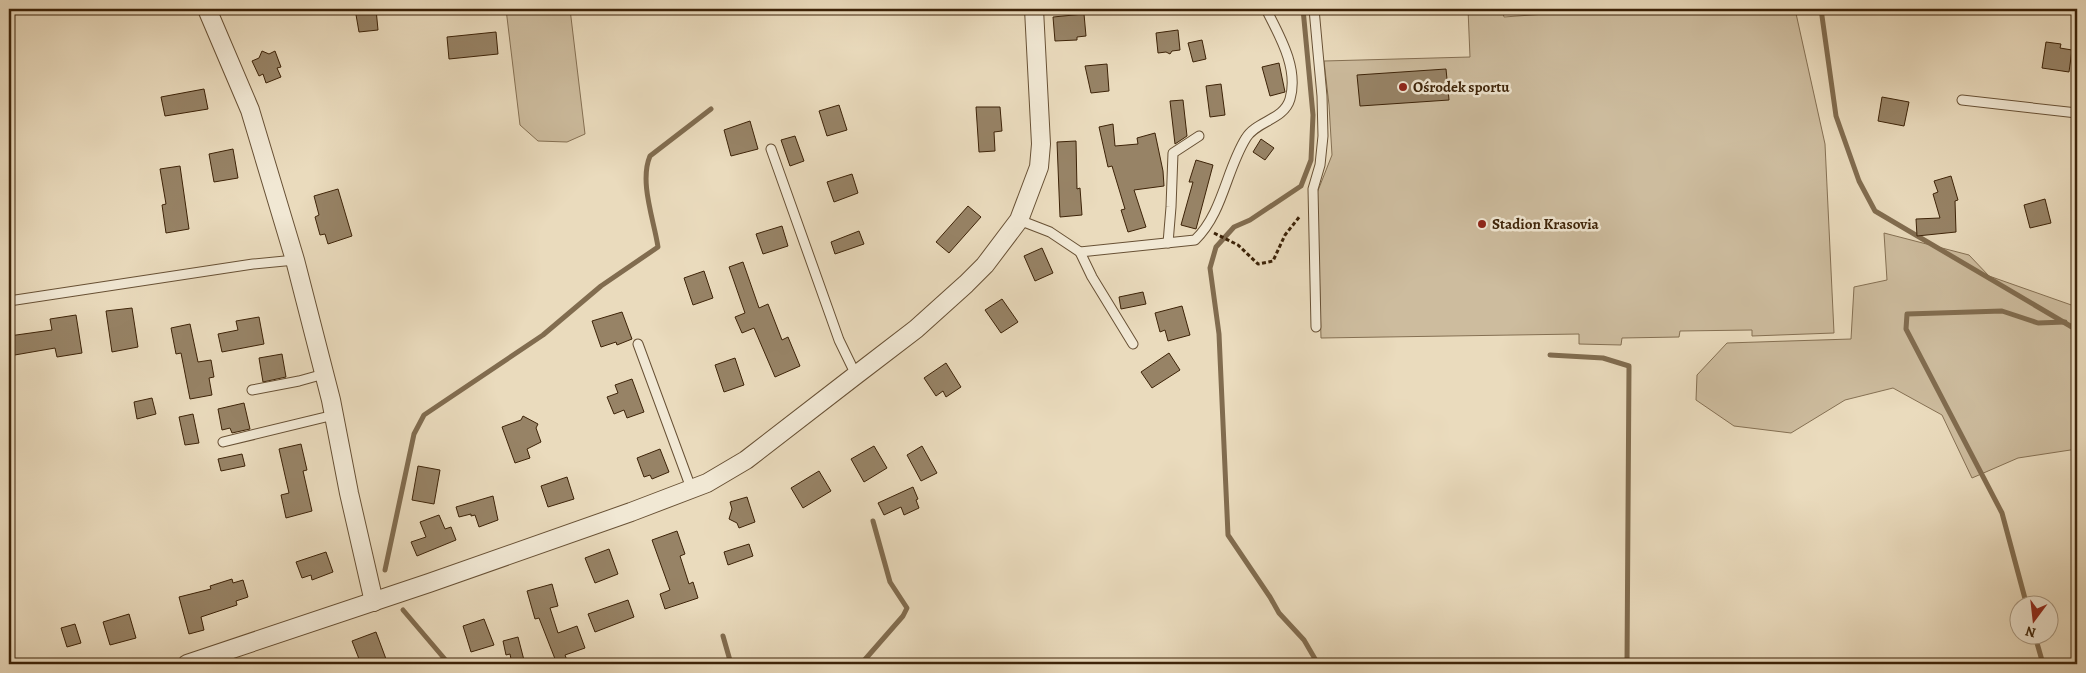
<svg xmlns="http://www.w3.org/2000/svg" width="2086" height="673" viewBox="0 0 2086 673" font-family="Alegreya,serif">
	<style>
		.green { fill: #cdbc9e; stroke: #857053 }
		.lines { fill: none; stroke-linecap: round; stroke-linejoin: round }
		.stream { stroke: #816c4f; stroke-width: 5 }
		.building { fill: #978366; stroke: #3d2308 }
		.service-casing { stroke: #685135; stroke-width: 11 }
		.minor-casing { stroke: #685135; stroke-width: 20 }
		.path { stroke: #3d2308; stroke-width: 3; stroke-dasharray: 4 2.5; stroke-linecap: butt }
		.service { stroke: #f1e8d4; stroke-width: 9 }
		.minor { stroke: #f1e8d4; stroke-width: 18 }
		.poi-dot { fill: #8f2418; stroke: #f1e8d4; stroke-width: 2 }
		.labels { text-anchor: middle; dominant-baseline: central; stroke-width: 5; stroke-linejoin: round; paint-order: stroke }
		.poi-label { font-size: 15px; font-weight: bold; fill: #3d2308; stroke: #f1e8d4; text-anchor: start }
	</style>
	<rect width="100%" height="100%" fill="#eadbbd"/>
	<filter id="stains"><feTurbulence type="fractalNoise" baseFrequency=".004" numOctaves="4"/><feColorMatrix values="0 0 0 0 .2 0 0 0 0 .09 0 0 0 0 .02 0 0 0 .5 -.17"/></filter>
	<radialGradient id="worn" r=".72"><stop offset=".6" stop-color="#630" stop-opacity="0"/><stop offset="1" stop-color="#630" stop-opacity=".3"/></radialGradient>
	<!-- green -->
	<g class="green">
		<polygon points="506,9 570,9 585,134 567,142 538,141 520,125"/>
		<polygon points="1468,9 1502,9 1504,17 1614,9 1795,9 1825,144 1834,333 1752,336 1752,330 1680,331 1679,337 1622,338 1621,345 1579,344 1579,334 1321,338 1317,193 1332,155 1329,105 1324,61 1470,57"/>
		<polygon points="1884,233 1969,255 1989,276 2077,307 2077,449 2018,458 1972,478 1942,415 1893,388 1845,400 1791,433 1734,426 1696,400 1697,375 1727,343 1851,339 1854,287 1887,280"/>
	</g>
	<g class="lines">
		<!-- stream -->
		<g class="stream">
			<polyline points="1303,9 1313,115 1311,160 1301,186 1250,220 1234,227 1216,247 1210,268 1219,334 1228,535 1270,597 1279,613 1304,640 1318,664"/>
			<polyline points="1821,9 1836,116 1859,181 1875,211 2077,330"/>
			<polyline points="1550,355 1603,358 1629,366 1627,664"/>
			<path d="M385,570L414,434L424,415L543,335L601,286L658,247C654,220 639,182 650,156L711,109"/>
			<polyline points="2027,606 2002,513 1906,329 1907,314 2002,311 2038,323 2065,322"/>
			<polyline points="403,610 449,664"/>
			<polyline points="723,636 731,664"/>
			<polyline points="2035,636 2043,664"/>
			<polyline points="861,664 903,616 907,608 890,582 873,521"/>
		</g>
	</g>
	<!-- building -->
	<g class="building">
		<polygon points="355,9 376,9 378,30 359,32"/>
		<polygon points="1084,14 1086,36 1077,37 1077,40 1055,41 1053,17"/>
		<polygon points="1178,30 1180,50 1172,51 1170,54 1166,52 1158,53 1156,33"/>
		<polygon points="496,32 498,54 449,59 447,37"/>
		<polygon points="1202,40 1206,59 1193,62 1188,43"/>
		<polygon points="2046,42 2061,44 2060,48 2072,50 2069,72 2042,68"/>
		<polygon points="262,51 269,54 275,51 281,67 277,68 281,77 266,83 263,74 259,76 252,61 259,58"/>
		<polygon points="1279,63 1285,92 1270,96 1262,67"/>
		<polygon points="1107,64 1109,91 1091,93 1085,66"/>
		<polygon points="1446,69 1449,100 1360,106 1357,75"/>
		<polygon points="1221,84 1225,115 1210,117 1206,86"/>
		<polygon points="204,89 208,109 165,116 161,97"/>
		<polygon points="1882,97 1909,102 1904,126 1878,121"/>
		<polygon points="1183,100 1187,136 1175,144 1170,101"/>
		<polygon points="839,105 847,130 827,136 819,111"/>
		<polygon points="976,107 1000,107 1002,131 994,132 995,151 979,152"/>
		<polygon points="750,121 758,149 731,156 724,130"/>
		<polygon points="1113,124 1115,146 1138,144 1137,138 1155,133 1163,171 1164,186 1134,190 1146,227 1128,232 1121,210 1125,209 1112,166 1108,167 1099,127"/>
		<polygon points="795,136 804,161 790,166 781,140"/>
		<polygon points="1261,139 1274,148 1265,160 1253,152"/>
		<polygon points="1076,141 1077,189 1080,188 1082,215 1060,217 1057,142"/>
		<polygon points="233,149 238,178 214,182 209,154"/>
		<polygon points="1196,160 1213,165 1196,229 1181,225 1193,182 1189,182"/>
		<polygon points="180,166 189,229 166,233 162,205 166,204 160,169"/>
		<polygon points="852,174 858,193 834,202 827,182"/>
		<polygon points="1951,176 1958,200 1955,201 1956,232 1917,236 1916,219 1940,218 1933,194 1938,192 1934,181"/>
		<polygon points="338,189 352,236 328,244 325,234 320,235 315,217 319,215 314,196"/>
		<polygon points="2045,199 2051,223 2030,228 2024,205"/>
		<polygon points="968,206 981,217 949,253 936,242"/>
		<polygon points="782,226 788,246 763,254 756,234"/>
		<polygon points="859,231 864,244 835,254 831,242"/>
		<polygon points="1042,248 1053,273 1035,281 1024,256"/>
		<polygon points="743,262 759,308 768,304 782,340 788,337 800,366 775,377 754,328 742,333 735,317 745,313 729,267"/>
		<polygon points="704,271 713,298 693,305 684,278"/>
		<polygon points="1143,292 1146,304 1121,309 1119,297"/>
		<polygon points="1002,299 1018,322 1001,333 985,310"/>
		<polygon points="1182,306 1190,335 1168,341 1165,330 1160,332 1155,313"/>
		<polygon points="132,308 138,347 112,352 106,311"/>
		<polygon points="622,312 632,339 617,345 616,342 601,347 592,321"/>
		<polygon points="76,315 82,353 57,357 55,348 9,356 9,336 52,330 50,319"/>
		<polygon points="259,317 264,344 222,352 218,334 238,330 236,321"/>
		<polygon points="190,324 198,362 211,360 214,377 209,378 212,395 190,399 181,353 176,354 171,328"/>
		<polygon points="1169,353 1180,370 1152,388 1141,372"/>
		<polygon points="282,354 286,377 263,382 259,358"/>
		<polygon points="735,358 744,385 724,392 715,365"/>
		<polygon points="946,363 961,387 946,397 943,391 936,396 924,378"/>
		<polygon points="632,379 644,412 627,418 624,410 614,414 607,397 618,393 615,385"/>
		<polygon points="152,398 156,414 137,419 134,402"/>
		<polygon points="244,403 250,429 232,433 230,428 222,430 218,409"/>
		<polygon points="193,414 199,443 185,445 179,417"/>
		<polygon points="523,416 538,424 536,428 541,442 527,449 530,458 515,463 502,427 521,420"/>
		<polygon points="301,444 307,470 303,471 312,511 286,518 281,495 289,493 279,449"/>
		<polygon points="874,446 887,468 864,482 851,459"/>
		<polygon points="922,446 937,473 921,481 907,455"/>
		<polygon points="660,449 669,472 652,479 650,475 644,477 637,458"/>
		<polygon points="242,454 245,466 221,471 218,459"/>
		<polygon points="418,466 440,470 434,504 412,500"/>
		<polygon points="819,471 831,491 803,508 791,488"/>
		<polygon points="567,477 574,499 548,507 541,486"/>
		<polygon points="913,487 918,499 916,500 919,508 904,515 901,507 884,515 878,503"/>
		<polygon points="493,496 498,520 479,527 475,515 471,516 471,514 459,517 456,507"/>
		<polygon points="747,497 755,522 739,528 737,523 729,519 732,509 730,502"/>
		<polygon points="439,515 445,529 451,527 456,540 417,556 411,542 426,537 420,522"/>
		<polygon points="677,531 685,554 680,556 689,584 693,582 698,598 665,609 660,594 670,590 652,540"/>
		<polygon points="749,544 753,556 728,565 724,552"/>
		<polygon points="609,549 618,574 595,583 585,558"/>
		<polygon points="326,552 333,572 312,580 311,575 302,578 296,562"/>
		<polygon points="232,579 233,583 243,580 248,597 236,601 237,605 201,617 204,630 189,634 179,597 211,589 210,586"/>
		<polygon points="552,584 558,606 550,608 558,633 577,626 585,648 565,655 568,663 564,664 557,664 539,618 535,619 527,591"/>
		<polygon points="628,600 634,617 595,632 588,614"/>
		<polygon points="129,614 136,638 110,645 103,622"/>
		<polygon points="484,619 494,645 471,652 463,626"/>
		<polygon points="75,624 81,643 67,647 61,628"/>
		<polygon points="376,632 386,659 371,664 361,664 352,641"/>
		<polygon points="518,637 525,664 512,664 510,654 506,655 503,641"/>
	</g>
	<g class="lines">
		<!-- service casing -->
		<g class="service-casing">
			<g id="service">
				<polyline points="1314,9 1322,96 1323,136 1320,165 1313,189 1316,327"/>
				<polyline points="1962,100 2077,113"/>
				<polyline points="771,149 839,340 856,375"/>
				<path d="M1019,220L1050,232L1080,252L1195,240C1223,213 1226,170 1246,138C1256,121 1284,120 1290,99C1299,68 1279,35 1266,9"/>
				<polyline points="1168,243 1171,207 1173,153 1199,136"/>
				<polyline points="1080,252 1092,277 1133,344"/>
				<polyline points="9,301 253,264 295,260"/>
				<polyline points="638,344 691,488"/>
				<polyline points="252,390 299,381 324,374"/>
				<polyline points="223,442 334,415"/>
			</g>
		</g>
		<!-- minor casing -->
		<g class="minor-casing">
			<g id="minor">
				<polyline points="207,9 250,110 295,260 331,400 349,493 374,602"/>
				<polyline points="187,664 429,583 631,512 707,483 746,460 856,375 916,329 966,284 985,265 1019,220 1039,167 1041,144 1034,9"/>
			</g>
		</g>
		<!-- path -->
		<polyline class="path" points="1214,233 1238,245 1258,264 1273,261 1285,235 1300,216"/>
		<!-- service -->
		<use href="#service" class="service"/>
		<!-- minor -->
		<use href="#minor" class="minor"/>
	</g>
	<!-- markers -->
	<g class="poi-dot">
		<circle cx="1403" cy="87" r="5"/>
		<circle cx="1482" cy="224" r="5"/>
	</g>
	<g class="labels">
		<!-- poi labels -->
		<g class="poi-label">
			<text x="1413" y="87">Ośrodek sportu</text>
			<text x="1492" y="224">Stadion Krasovia</text>
		</g>
	</g>
	<!-- margin -->
	<rect width="2086" height="673" fill="none" stroke="#eadbbd" stroke-width="30"/>
	<rect x="10" y="10" width="2066" height="653" fill="none" stroke="#3d2308" stroke-width="2.5"/>
	<rect x="15" y="15" width="2056" height="643" fill="none" stroke="#3d2308"/>
	<!-- north arrow -->
	<g transform="translate(2034 620) rotate(195)"><circle r="24" fill="#f1e8d4" stroke="#a99982"/>
	<path d="M0-4L9 19L0 12L-9 19Z" fill="#8f2418"/>
	<text y="-8" font-size="14" font-weight="bold" text-anchor="middle" fill="#3d2308">N</text>
	</g>
	<rect width="100%" height="100%" filter="url(#stains)"/>
	<rect width="100%" height="100%" fill="url(#worn)"/>
</svg>
